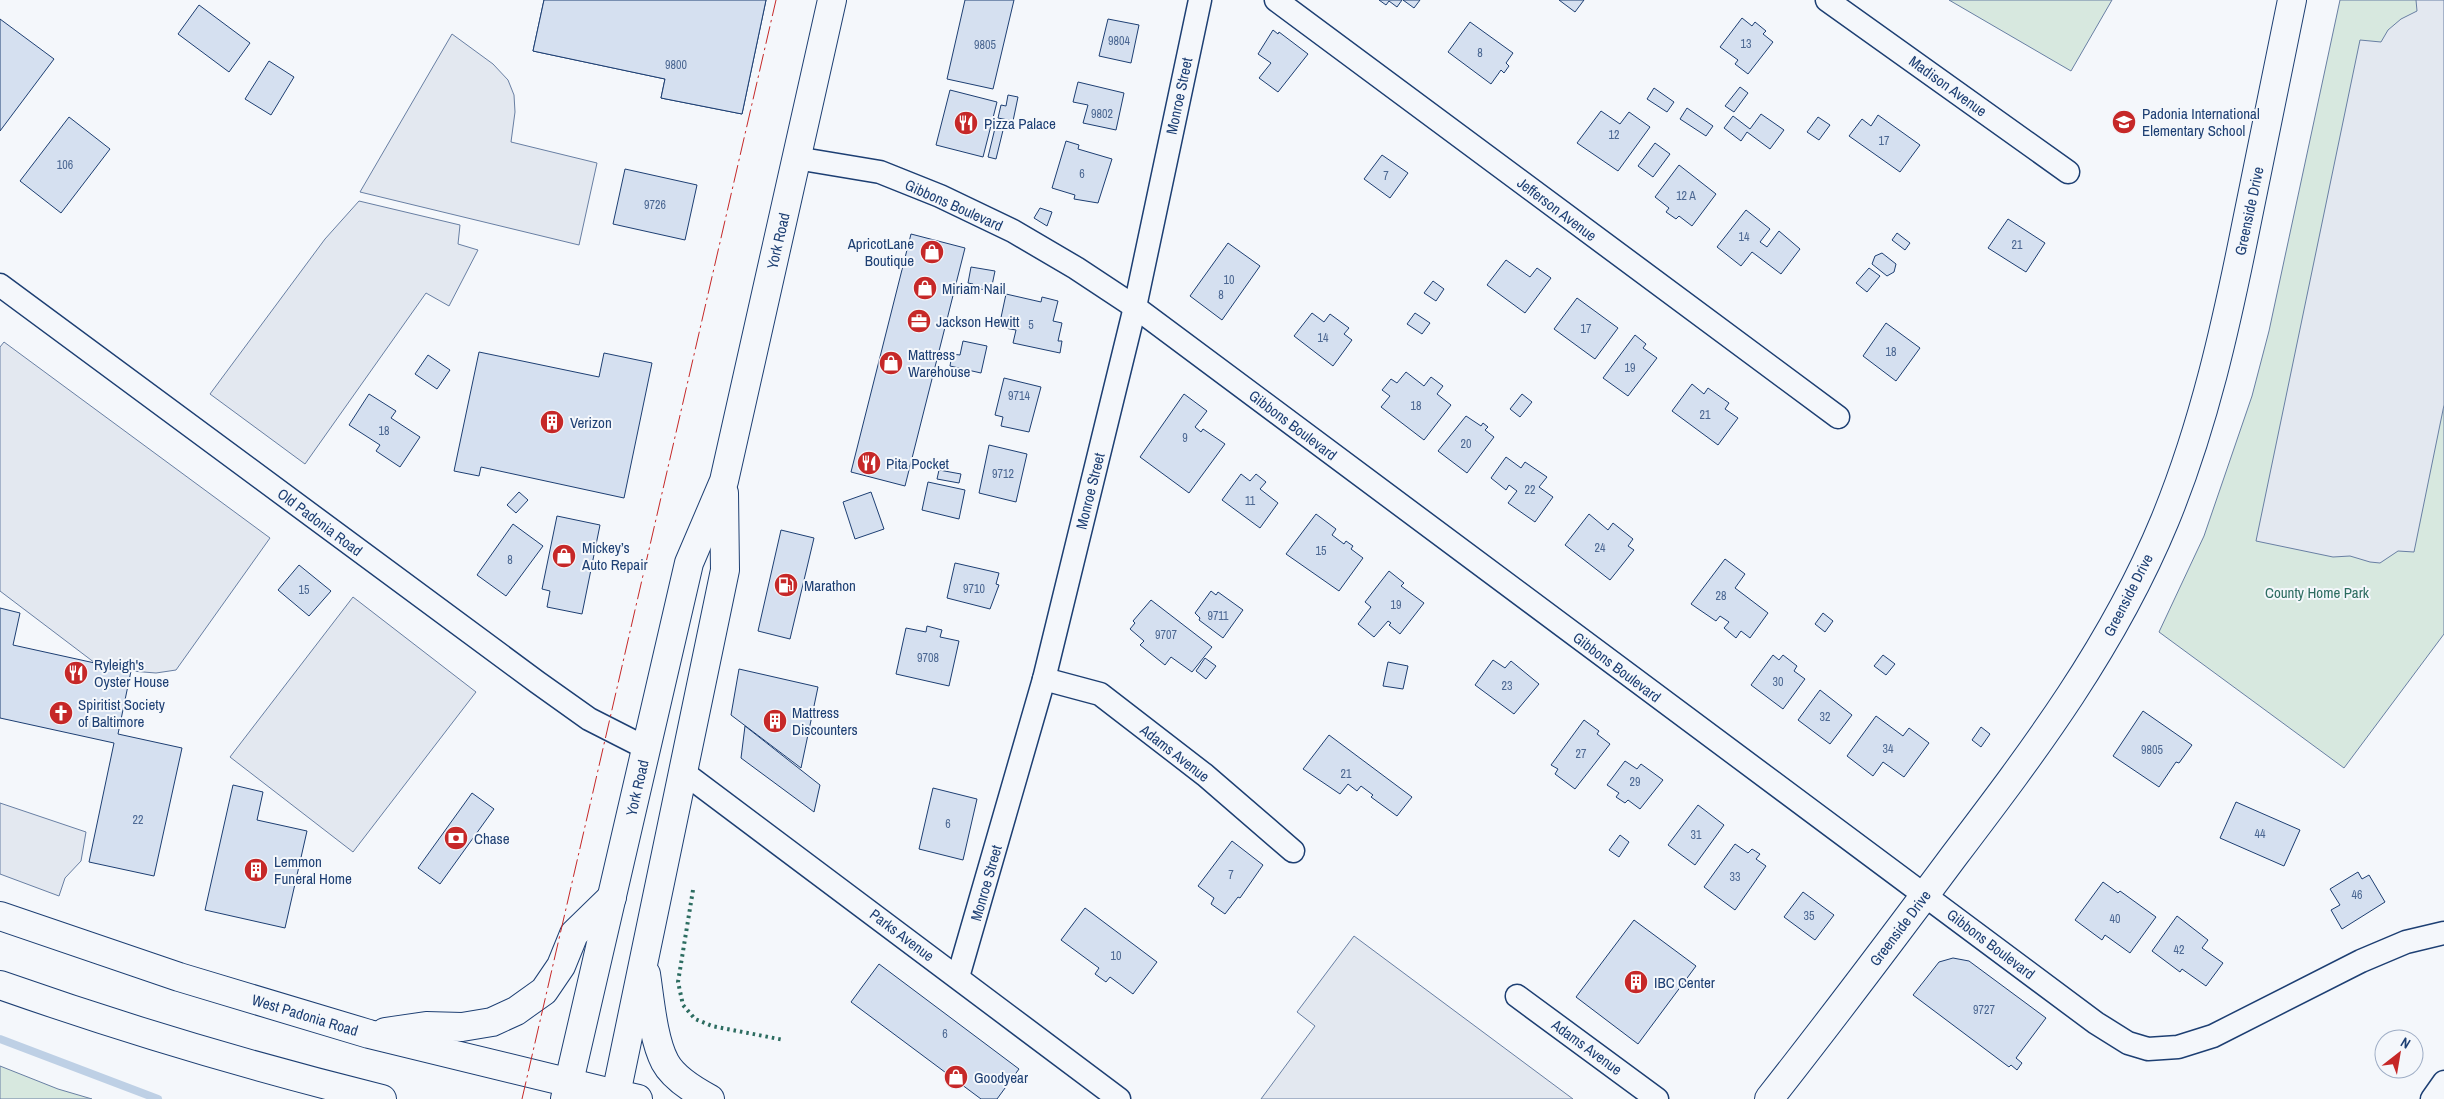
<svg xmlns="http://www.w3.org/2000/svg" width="2444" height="1099" viewBox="0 0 2444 1099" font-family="'Archivo Narrow',sans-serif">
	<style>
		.green { fill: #d7e8df; stroke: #687fa3 }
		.parking { fill: #e3e8f0; stroke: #687fa3 }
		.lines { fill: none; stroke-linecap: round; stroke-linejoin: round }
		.stream { stroke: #bed0e5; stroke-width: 8 }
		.building { fill: #d5e0f0; stroke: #1d3f73 }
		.street-casing { stroke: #1d3f73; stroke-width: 25 }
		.secondary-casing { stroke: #1d3f73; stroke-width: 30 }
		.primary-casing { stroke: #1d3f73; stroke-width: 30 }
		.street { stroke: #f4f7fb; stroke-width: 22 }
		.secondary { stroke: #f4f7fb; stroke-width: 28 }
		.primary { stroke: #f4f7fb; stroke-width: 28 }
		.hedge { stroke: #2c6c60; stroke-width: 4; stroke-dasharray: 2.5 4; stroke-linecap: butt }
		.power { stroke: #c62828; stroke-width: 1; stroke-dasharray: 18 4 2.5 4; stroke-linecap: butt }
		.labels { text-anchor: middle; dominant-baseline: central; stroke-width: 4; stroke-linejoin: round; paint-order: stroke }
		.number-label { font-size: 12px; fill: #4b6792 }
		.street-label { font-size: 15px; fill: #1d3f73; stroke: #f4f7fb }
		.poi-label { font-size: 15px; fill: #1d3f73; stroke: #f4f7fb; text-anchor: start }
		.park-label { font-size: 15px; fill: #2c6c60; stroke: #f4f7fb }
	</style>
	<rect width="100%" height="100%" fill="#f4f7fb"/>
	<!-- green -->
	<g class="green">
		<polygon points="1949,0 2112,0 2071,71"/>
		<polygon points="2340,0 2444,0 2444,634 2344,768 2159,632 2204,536 2252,396 2269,331"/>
		<polygon points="0,1066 58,1089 92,1099 0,1099"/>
	</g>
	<!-- parking -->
	<g class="parking">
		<polygon points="2416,0 2444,0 2444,405 2414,552 2398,551 2380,563 2370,562 2350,556 2333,557 2256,541 2360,40 2381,42 2388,30 2401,19 2417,11"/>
		<polygon points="452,34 493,64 508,80 514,95 515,112 511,142 597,163 579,245 360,192"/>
		<polygon points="359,201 460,225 458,244 478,250 449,306 426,293 305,464 210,394 325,239"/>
		<polygon points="4,342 270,538 176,670 156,673 131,671 95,663 0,591 0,347"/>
		<polygon points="353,597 476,692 353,852 230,757"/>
		<polygon points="0,803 86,832 81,861 65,878 59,896 0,874"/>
		<polygon points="1354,936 1573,1099 1261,1099 1315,1026 1297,1012"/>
	</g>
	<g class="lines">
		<!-- stream -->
		<polyline class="stream" points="0,1039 158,1099"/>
	</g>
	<!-- building -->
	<g class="building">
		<polygon points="544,0 766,0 742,114 661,98 665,79 533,51"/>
		<polygon points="544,0 766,0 742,114 661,98 665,79 533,51"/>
		<polygon points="965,0 1014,0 993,89 947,79"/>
		<polygon points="1379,0 1402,0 1397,7 1389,1 1386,5"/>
		<polygon points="1403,0 1420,0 1414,8"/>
		<polygon points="1559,0 1584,0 1575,12"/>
		<polygon points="199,5 250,43 229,72 178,34"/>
		<polygon points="1742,18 1752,26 1755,22 1766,31 1763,34 1773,42 1748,74 1735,64 1738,60 1720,47"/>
		<polygon points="0,19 54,59 0,131"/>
		<polygon points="1108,19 1139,25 1131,63 1099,56"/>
		<polygon points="1470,22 1513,53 1506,63 1509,66 1504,73 1501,70 1491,84 1448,52"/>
		<polygon points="1273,30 1278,34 1279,32 1308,54 1278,92 1259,78 1271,63 1258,54"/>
		<polygon points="269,61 294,77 271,115 245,99"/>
		<polygon points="1078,82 1124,93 1116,130 1083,123 1088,105 1073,102"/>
		<polygon points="1740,87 1748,93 1734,112 1725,106"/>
		<polygon points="1654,88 1674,102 1667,112 1647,99"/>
		<polygon points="950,90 997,102 983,157 936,145"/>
		<polygon points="1008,95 1018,97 1013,121 998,118 1001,105 1006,106"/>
		<polygon points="1687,108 1713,126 1706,136 1680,119"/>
		<polygon points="1601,111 1620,124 1629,112 1650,127 1618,171 1577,143"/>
		<polygon points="1761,114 1784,130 1770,149 1747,132 1741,141 1724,128 1733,116 1750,129"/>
		<polygon points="1878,115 1920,145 1900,172 1849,136 1862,119 1871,126"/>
		<polygon points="69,117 110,149 61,213 20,181"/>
		<polygon points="1818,117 1830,125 1819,140 1807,132"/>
		<polygon points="997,120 1005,122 996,159 988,157"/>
		<polygon points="1066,141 1079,145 1078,149 1112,159 1098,203 1074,199 1075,195 1052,188"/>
		<polygon points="1655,143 1670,154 1653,177 1638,166"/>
		<polygon points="1382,155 1408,173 1390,198 1364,179"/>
		<polygon points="1679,165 1716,194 1692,226 1679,216 1676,219 1666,212 1669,208 1655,197"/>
		<polygon points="625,169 697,185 685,240 613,224"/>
		<polygon points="1040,208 1052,212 1047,226 1034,218"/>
		<polygon points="1746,210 1770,229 1760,242 1767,247 1779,231 1800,249 1781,274 1752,252 1741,266 1717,247"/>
		<polygon points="2008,219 2045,243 2026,272 1988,248"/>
		<polygon points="1897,233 1910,243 1905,250 1892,240"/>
		<polygon points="911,234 965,248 905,486 851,472"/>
		<polygon points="1228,243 1260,266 1222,320 1190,296"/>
		<polygon points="1882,253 1896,264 1894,272 1887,276 1872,264 1875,256"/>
		<polygon points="1506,260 1530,277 1537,268 1551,278 1525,313 1487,285"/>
		<polygon points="971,267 995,271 991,290 976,289 973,284 968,283"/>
		<polygon points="1869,268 1880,276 1867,292 1856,283"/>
		<polygon points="1433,281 1444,289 1436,301 1424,293"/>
		<polygon points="1006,294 1041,302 1042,297 1058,301 1053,321 1062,323 1058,341 1062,341 1060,353 1013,343 1016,330 999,327"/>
		<polygon points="1577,298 1618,328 1595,359 1554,329"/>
		<polygon points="1312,313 1324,322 1330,314 1349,328 1344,334 1352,340 1333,366 1294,336"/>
		<polygon points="1415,313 1430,323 1422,334 1407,324"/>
		<polygon points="1886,323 1920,348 1896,381 1863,356"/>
		<polygon points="1635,335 1646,344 1643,348 1657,358 1628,396 1603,378"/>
		<polygon points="963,341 987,346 981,373 950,366 952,354 960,355"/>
		<polygon points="479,352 599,377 604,353 652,363 624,498 481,467 479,476 454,471"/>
		<polygon points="428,355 450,370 437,389 415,374"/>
		<polygon points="1406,372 1424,386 1431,377 1443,386 1437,394 1451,405 1424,440 1381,407 1390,396 1382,390 1391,379 1397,383"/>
		<polygon points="1004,378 1041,387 1029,432 1001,426 1003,417 995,415"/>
		<polygon points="1692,384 1704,394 1708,388 1729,403 1725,409 1738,418 1718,445 1672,411"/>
		<polygon points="369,394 396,411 391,418 420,437 400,467 376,451 380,445 349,425"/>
		<polygon points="1184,394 1207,411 1195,427 1201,432 1203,429 1225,444 1189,493 1140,457"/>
		<polygon points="1522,394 1532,402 1520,417 1510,409"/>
		<polygon points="1466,416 1481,426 1483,423 1488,427 1485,430 1494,437 1467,473 1438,451"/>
		<polygon points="989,445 1027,454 1016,502 979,493"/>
		<polygon points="1506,457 1521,468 1525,462 1547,477 1539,487 1553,497 1535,522 1508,503 1517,491 1509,485 1506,490 1491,478"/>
		<polygon points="939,470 961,474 959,483 937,479"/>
		<polygon points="1241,474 1250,481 1256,474 1266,482 1260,489 1278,503 1260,528 1222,500"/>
		<polygon points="928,482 965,490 959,519 922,510"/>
		<polygon points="519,492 528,500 516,513 507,505"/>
		<polygon points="871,492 884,529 855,539 843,502"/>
		<polygon points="1316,514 1336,529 1332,535 1344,544 1346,541 1353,546 1351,549 1363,558 1339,591 1286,554"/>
		<polygon points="1589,514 1608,530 1613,523 1633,539 1628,546 1634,550 1610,580 1565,545"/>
		<polygon points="557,516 600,525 582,614 547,607 550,591 542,589"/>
		<polygon points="513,524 543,546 506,596 477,575"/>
		<polygon points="781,530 814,538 790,639 758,631"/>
		<polygon points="1725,559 1745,574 1735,588 1768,613 1750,638 1741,631 1736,638 1724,628 1729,622 1720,616 1716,621 1691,604"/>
		<polygon points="955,563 999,573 996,584 999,585 990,609 947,598"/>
		<polygon points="299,565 331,591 309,616 278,590"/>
		<polygon points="1389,571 1404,583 1401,586 1424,603 1400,634 1389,625 1391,623 1388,621 1374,637 1358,624 1371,607 1365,602"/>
		<polygon points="1211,591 1216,595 1218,592 1243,610 1223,638 1199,620 1200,618 1195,613"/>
		<polygon points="1151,600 1212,647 1192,672 1171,657 1165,665 1140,645 1144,641 1130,629 1135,623 1133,621"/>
		<polygon points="0,608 20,613 13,645 131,671 118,734 182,748 154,876 89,862 114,743 0,718"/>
		<polygon points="1823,613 1833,621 1825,632 1815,624"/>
		<polygon points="927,626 942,630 940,637 959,641 949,686 896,674 906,628 926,632"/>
		<polygon points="1773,655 1779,660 1783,655 1797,666 1794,671 1805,679 1783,709 1751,685"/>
		<polygon points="1883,655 1895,664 1886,675 1874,666"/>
		<polygon points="1205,658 1216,666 1206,679 1196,671"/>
		<polygon points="1493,660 1505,668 1511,661 1539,684 1514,714 1475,685"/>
		<polygon points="1388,662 1408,666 1403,689 1383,686"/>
		<polygon points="739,669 818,687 801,768 731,715"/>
		<polygon points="1820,690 1852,715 1830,744 1798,720"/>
		<polygon points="2143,711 2192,745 2179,763 2176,762 2159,787 2113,756"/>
		<polygon points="1876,716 1903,736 1909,728 1929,743 1904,777 1883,762 1873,776 1847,756"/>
		<polygon points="1584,720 1599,731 1597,734 1610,744 1575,789 1555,774 1558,769 1551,765"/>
		<polygon points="745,726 820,785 814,812 741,758"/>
		<polygon points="1981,727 1990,734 1981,747 1972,740"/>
		<polygon points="1329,735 1412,797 1397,816 1371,797 1373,795 1361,786 1357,791 1348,784 1340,794 1303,769"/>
		<polygon points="1625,761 1637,769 1641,764 1663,780 1640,809 1628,800 1625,803 1616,797 1619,793 1607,785"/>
		<polygon points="233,785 263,792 257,820 307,831 285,928 205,910"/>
		<polygon points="933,788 977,799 963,860 919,849"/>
		<polygon points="472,793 494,809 440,884 418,868"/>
		<polygon points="2236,802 2300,830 2284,866 2220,838"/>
		<polygon points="1698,805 1724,825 1695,865 1668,845"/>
		<polygon points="1620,835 1629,842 1619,857 1609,850"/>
		<polygon points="1232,841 1263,865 1240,898 1238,897 1225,914 1211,904 1214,898 1198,886"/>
		<polygon points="1735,844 1748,853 1752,849 1760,854 1756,859 1766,866 1735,910 1704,887"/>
		<polygon points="2358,872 2362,879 2369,875 2385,902 2342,929 2331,910 2340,905 2330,889"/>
		<polygon points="2103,882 2118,893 2120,891 2156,917 2130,953 2105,935 2102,940 2075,920"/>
		<polygon points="1803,892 1834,915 1815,940 1784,917"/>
		<polygon points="1085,908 1157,962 1133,994 1110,977 1106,982 1095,974 1099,968 1061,940"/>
		<polygon points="2177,916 2208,940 2202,948 2223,963 2206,986 2182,969 2180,972 2152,951"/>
		<polygon points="1634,920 1696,966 1638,1044 1576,997"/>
		<polygon points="1953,958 1969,961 2046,1018 2016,1058 2022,1063 2017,1070 2011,1065 2009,1067 1913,995 1939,962"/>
		<polygon points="879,964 1019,1069 997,1099 981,1099 851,1002"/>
	</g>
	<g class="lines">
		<!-- street casing -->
		<g class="street-casing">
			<g id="street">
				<polyline points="1276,0 1838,417"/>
				<polyline points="1827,0 2068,172"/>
				<polyline points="796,158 880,172 940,196 1013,231 1076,268 1135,307 2096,1023 2128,1043 2148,1049 2178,1047 2213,1036 2361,961 2406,942 2444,933"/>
				<polyline points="0,285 537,682 589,719 646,748"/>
				<polyline points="1044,679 1100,694 1205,775 1293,851"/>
				<polyline points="683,772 1119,1099"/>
				<polyline points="958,977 1044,679 1135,307 1200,0"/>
				<polyline points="1517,996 1657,1099"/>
				<polyline points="2432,1099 2444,1082"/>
			</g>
		</g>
		<!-- secondary casing -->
		<g class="secondary-casing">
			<g id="secondary">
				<polyline points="616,1094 638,1099"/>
				<path d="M1769,1099C1832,1019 1893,938 1954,856C2036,748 2113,646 2165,520C2204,425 2226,326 2246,226C2261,151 2277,75 2292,0"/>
			</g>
		</g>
		<!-- primary casing -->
		<g class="primary-casing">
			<g id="primary">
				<polyline points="0,916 179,977 369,1034 616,1094"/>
				<path d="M646,974C650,1000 653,1039 665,1062C673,1077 695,1091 710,1099"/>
				<path d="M0,985C125,1029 253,1067 382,1099"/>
				<polyline points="385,1032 426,1026 462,1027 492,1022 516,1011 544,991 561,966 574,934 612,897"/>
				<polyline points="565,1099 689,563 724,481 832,0"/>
				<polyline points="615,1099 725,570 724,493"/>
			</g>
		</g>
		<!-- street -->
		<use href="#street" class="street"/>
		<!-- secondary -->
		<use href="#secondary" class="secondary"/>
		<!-- primary -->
		<use href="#primary" class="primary"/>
		<!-- hedge -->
		<polyline class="hedge" points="693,890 678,982 683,1005 695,1019 712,1026 784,1040"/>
		<!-- power -->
		<polyline class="power" points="522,1099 776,0"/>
	</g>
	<!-- icons -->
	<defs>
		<g id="school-disc" transform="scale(1.25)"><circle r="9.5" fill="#c62828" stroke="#f4f7fb"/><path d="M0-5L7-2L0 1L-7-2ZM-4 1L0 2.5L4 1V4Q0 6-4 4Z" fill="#fff"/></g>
		<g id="restaurant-disc" transform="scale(1.25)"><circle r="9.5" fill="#c62828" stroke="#f4f7fb"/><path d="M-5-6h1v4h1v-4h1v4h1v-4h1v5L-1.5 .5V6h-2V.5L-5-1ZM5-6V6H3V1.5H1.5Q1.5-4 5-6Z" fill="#fff"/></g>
		<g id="shop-disc" transform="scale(1.25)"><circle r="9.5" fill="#c62828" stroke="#f4f7fb"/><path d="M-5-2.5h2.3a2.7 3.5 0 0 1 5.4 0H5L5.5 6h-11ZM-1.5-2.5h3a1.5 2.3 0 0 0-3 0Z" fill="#fff"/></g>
		<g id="office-disc" transform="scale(1.25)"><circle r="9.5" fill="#c62828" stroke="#f4f7fb"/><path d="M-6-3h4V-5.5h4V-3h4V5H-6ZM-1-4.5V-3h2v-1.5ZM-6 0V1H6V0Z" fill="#fff"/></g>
		<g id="building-disc" transform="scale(1.25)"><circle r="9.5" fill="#c62828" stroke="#f4f7fb"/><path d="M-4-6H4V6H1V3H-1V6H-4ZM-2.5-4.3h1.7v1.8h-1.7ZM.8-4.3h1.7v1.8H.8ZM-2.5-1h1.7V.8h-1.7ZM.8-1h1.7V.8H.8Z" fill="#fff"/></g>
		<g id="fuel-disc" transform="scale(1.25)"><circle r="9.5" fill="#c62828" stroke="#f4f7fb"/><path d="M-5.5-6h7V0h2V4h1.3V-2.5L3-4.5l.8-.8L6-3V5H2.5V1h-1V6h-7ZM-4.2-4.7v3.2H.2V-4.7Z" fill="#fff"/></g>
		<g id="church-disc" transform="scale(1.25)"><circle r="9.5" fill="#c62828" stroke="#f4f7fb"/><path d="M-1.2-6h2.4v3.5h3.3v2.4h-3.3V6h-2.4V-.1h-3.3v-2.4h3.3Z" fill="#fff"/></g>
		<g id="bank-disc" transform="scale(1.25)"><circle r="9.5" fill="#c62828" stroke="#f4f7fb"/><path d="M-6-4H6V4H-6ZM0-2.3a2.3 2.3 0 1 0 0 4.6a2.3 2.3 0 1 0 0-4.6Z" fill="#fff"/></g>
	</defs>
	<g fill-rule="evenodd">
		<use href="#school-disc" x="2124" y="122"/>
		<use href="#restaurant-disc" x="966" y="123"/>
		<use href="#shop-disc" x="932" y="252"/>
		<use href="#shop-disc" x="925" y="288"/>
		<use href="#office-disc" x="919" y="321"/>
		<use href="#shop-disc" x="891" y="363"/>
		<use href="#building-disc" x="552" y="422"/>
		<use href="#restaurant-disc" x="869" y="463"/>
		<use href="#shop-disc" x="564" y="556"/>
		<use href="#fuel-disc" x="786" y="585"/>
		<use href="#restaurant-disc" x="76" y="673"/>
		<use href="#church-disc" x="61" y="713"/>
		<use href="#building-disc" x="775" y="721"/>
		<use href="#bank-disc" x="456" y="838"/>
		<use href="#building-disc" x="256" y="870"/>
		<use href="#building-disc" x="1636" y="982"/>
		<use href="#shop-disc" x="956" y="1077"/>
	</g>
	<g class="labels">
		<!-- number labels -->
		<g class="number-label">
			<text x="1119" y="41">9804</text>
			<text x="1746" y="44">13</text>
			<text x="985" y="45">9805</text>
			<text x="1480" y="53">8</text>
			<text x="676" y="65">9800</text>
			<text x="1102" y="114">9802</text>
			<text x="1614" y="135">12</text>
			<text x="1884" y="141">17</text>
			<text x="65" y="165">106</text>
			<text x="1082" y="174">6</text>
			<text x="1386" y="176">7</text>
			<text x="1686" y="196">12 A</text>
			<text x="655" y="205">9726</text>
			<text x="1744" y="237">14</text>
			<text x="2017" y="245">21</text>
			<text x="1229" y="280">10</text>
			<text x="1221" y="295">8</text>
			<text x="1031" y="325">5</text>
			<text x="1586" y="329">17</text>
			<text x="1323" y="338">14</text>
			<text x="1891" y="352">18</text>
			<text x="1630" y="368">19</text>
			<text x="1019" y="396">9714</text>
			<text x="1416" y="406">18</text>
			<text x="1705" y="415">21</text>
			<text x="384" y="431">18</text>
			<text x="1185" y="438">9</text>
			<text x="1466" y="444">20</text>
			<text x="1003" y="474">9712</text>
			<text x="1530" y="490">22</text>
			<text x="1250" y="501">11</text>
			<text x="1600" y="548">24</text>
			<text x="1321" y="551">15</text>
			<text x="510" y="560">8</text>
			<text x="974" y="589">9710</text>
			<text x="304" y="590">15</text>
			<text x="1721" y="596">28</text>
			<text x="1396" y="605">19</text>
			<text x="1218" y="616">9711</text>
			<text x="1166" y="635">9707</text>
			<text x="928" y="658">9708</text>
			<text x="1778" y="682">30</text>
			<text x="1507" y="686">23</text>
			<text x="1825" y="717">32</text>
			<text x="1888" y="749">34</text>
			<text x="2152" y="750">9805</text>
			<text x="1581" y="754">27</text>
			<text x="1346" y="774">21</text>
			<text x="1635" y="782">29</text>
			<text x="138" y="820">22</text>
			<text x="948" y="824">6</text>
			<text x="2260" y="834">44</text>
			<text x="1696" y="835">31</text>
			<text x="1231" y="875">7</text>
			<text x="1735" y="877">33</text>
			<text x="2357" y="895">46</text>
			<text x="1809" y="916">35</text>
			<text x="2115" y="919">40</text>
			<text x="2179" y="950">42</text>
			<text x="1116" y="956">10</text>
			<text x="1984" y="1010">9727</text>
			<text x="945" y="1034">6</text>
		</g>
		<!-- street labels -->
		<g class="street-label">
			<text transform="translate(1948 86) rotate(36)">Madison Avenue</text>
			<text transform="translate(1179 96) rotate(-78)">Monroe Street</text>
			<text transform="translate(954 205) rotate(24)">Gibbons Boulevard</text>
			<text transform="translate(1557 209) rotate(37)">Jefferson Avenue</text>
			<text transform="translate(2249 211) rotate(-78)">Greenside Drive</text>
			<text transform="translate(778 241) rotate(-77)">York Road</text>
			<text transform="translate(1293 425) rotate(37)">Gibbons Boulevard</text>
			<text transform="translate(1090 491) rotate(-76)">Monroe Street</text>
			<text transform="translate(320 522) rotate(37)">Old Padonia Road</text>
			<text transform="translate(2128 595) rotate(-63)">Greenside Drive</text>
			<text transform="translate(1617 667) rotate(37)">Gibbons Boulevard</text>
			<text transform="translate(1175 753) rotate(38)">Adams Avenue</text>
			<text transform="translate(637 788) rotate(-77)">York Road</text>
			<text transform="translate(986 883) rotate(-74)">Monroe Street</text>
			<text transform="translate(1900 928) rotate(-53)">Greenside Drive</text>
			<text transform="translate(902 935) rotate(37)">Parks Avenue</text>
			<text transform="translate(1991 944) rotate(37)">Gibbons Boulevard</text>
			<text transform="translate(305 1015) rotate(17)">West Padonia Road</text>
			<text transform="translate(1587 1047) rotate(36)">Adams Avenue</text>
		</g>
		<!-- poi labels -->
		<g class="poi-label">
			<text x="2142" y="113">Padonia International<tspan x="2142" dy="17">Elementary School</tspan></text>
			<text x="984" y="123">Pizza Palace</text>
			<text x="914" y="243" text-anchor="end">ApricotLane<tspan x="914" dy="17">Boutique</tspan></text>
			<text x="942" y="288">Miriam Nail</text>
			<text x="936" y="321">Jackson Hewitt</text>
			<text x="908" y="354">Mattress<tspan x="908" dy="17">Warehouse</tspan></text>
			<text x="570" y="422">Verizon</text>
			<text x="886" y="463">Pita Pocket</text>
			<text x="582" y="547">Mickey’s<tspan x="582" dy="17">Auto Repair</tspan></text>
			<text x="804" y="585">Marathon</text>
			<text x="94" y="664">Ryleigh's<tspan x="94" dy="17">Oyster House</tspan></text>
			<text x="78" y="704">Spiritist Society<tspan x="78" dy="17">of Baltimore</tspan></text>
			<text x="792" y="712">Mattress<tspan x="792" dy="17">Discounters</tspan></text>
			<text x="474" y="838">Chase</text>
			<text x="274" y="861">Lemmon<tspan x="274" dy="17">Funeral Home</tspan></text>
			<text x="1654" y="982">IBC Center</text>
			<text x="974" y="1077">Goodyear</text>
		</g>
		<!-- park labels -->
		<g class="park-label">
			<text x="2317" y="592">County Home Park</text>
		</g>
	</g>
	<!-- north arrow -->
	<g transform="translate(2399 1054) rotate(31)"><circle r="24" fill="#f4f7fb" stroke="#9eadc5"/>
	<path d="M0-4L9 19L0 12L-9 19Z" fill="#c62828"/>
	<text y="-8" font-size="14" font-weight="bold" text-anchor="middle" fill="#1d3f73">N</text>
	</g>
</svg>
